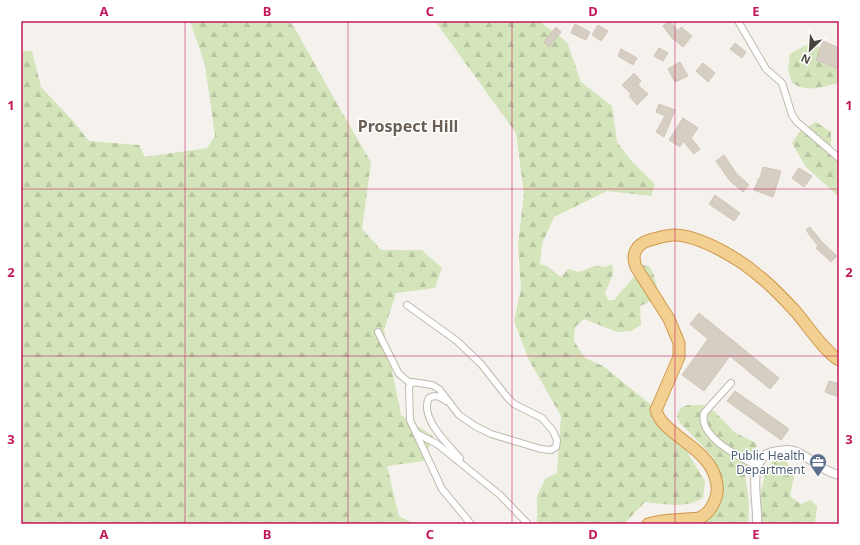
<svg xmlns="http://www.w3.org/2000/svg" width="860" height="545" viewBox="0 0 860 545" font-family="'Noto Sans',sans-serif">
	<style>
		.forest { fill: url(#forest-firs) }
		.building { fill: #d6cec3; stroke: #d0c5b7 }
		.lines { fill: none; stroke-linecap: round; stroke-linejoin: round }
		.minor-casing { stroke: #c0b9b0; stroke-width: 8 }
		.tertiary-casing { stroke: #c0b9b0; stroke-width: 10 }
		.trunk-casing { stroke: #cf994d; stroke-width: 13 }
		.minor { stroke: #fff; stroke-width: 6 }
		.tertiary { stroke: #fff; stroke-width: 8 }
		.trunk { stroke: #f2d092; stroke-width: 11 }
		.grid { fill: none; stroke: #c2185b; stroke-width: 1; stroke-opacity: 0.55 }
		.labels { text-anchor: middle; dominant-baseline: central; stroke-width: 3; stroke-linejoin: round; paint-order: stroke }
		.service-label { font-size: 12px; fill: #4e5e75; stroke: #fff; text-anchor: end }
		.district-label { font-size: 16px; font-weight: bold; fill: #6b6053; stroke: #fff }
		.neatline { fill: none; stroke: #c2185b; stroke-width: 1.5 }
		.grid-label { font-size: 13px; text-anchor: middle; font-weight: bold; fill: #c2185b }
	</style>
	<defs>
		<pattern id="forest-firs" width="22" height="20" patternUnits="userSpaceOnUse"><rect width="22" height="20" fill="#d4e4bb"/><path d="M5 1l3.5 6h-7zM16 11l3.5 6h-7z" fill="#b8c5a2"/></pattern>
	</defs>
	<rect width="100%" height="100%" fill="#f5f2ed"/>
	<!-- forest -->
	<g class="forest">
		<polygon points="190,21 289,21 294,27 340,109 371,162 362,229 381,250 422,250 442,268 435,288 396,293 384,330 401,415 433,436 424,461 387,466 399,516 415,524 21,524 21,51 32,51 41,87 73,121 89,141 139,145 145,157 207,148 215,136 205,65"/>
		<path d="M435,21H539L567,42L581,82L612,106L617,142L633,163L655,184L651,196L607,191L554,217L542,244L540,264L547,266L561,277L568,269L578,272L595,266L605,267L612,264L613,274L605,293L608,300H614L644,265L649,266L653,273L658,291L654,300L640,306L641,325L631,331L617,332L584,319L575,327L574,341L585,358L603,366L655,408L686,450L705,481L703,498C684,509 667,504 645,502L624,524H537V496L545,479L557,473L561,416L529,360L514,321L521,289L518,244L524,194L516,133Z"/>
		<path d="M806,45L821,47L839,57V83C821,87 809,93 792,83L788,70L790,54Z"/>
		<polygon points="816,122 831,132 831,149 839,155 839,197 806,167 792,143 800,131"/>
		<polygon points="688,405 703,405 714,411 734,432 756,443 756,451 745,472 749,504 748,524 648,524 680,513 704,522 717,508 723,490 713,457 680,423 677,417 680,408"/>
		<polygon points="773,461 786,461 794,477 790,496 801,504 811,500 817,507 815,524 757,524 761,490 767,467"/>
	</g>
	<!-- building -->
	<g class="building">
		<polygon points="669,21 670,21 678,31 681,27 692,36 683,47 672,38 663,26"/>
		<polygon points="575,24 590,32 586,40 571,33"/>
		<polygon points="598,25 608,31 601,41 592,35"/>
		<polygon points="556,27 561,32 549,47 544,42"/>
		<polygon points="823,41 839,48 839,69 816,60"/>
		<polygon points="735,43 746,52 742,58 730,49"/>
		<polygon points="659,48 668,53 663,61 654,56"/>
		<polygon points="621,49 637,58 633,65 618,56"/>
		<polygon points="680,62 688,76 675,82 668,69"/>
		<polygon points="703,63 715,73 708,82 696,71"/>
		<polygon points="634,73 641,81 638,85 648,94 637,105 629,96 631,94 622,85"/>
		<polygon points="659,104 675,110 664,137 656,132 665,116 656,112"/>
		<polygon points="683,118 698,128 691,138 700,149 694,154 683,141 680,147 669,140"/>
		<polygon points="724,155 736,173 749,185 743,192 730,181 716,161"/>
		<polygon points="763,167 781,171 773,197 754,190 759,178 760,178"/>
		<polygon points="799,168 812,176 804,187 792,178"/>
		<polygon points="715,195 740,213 734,221 709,204"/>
		<polygon points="810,227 822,242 837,256 831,262 816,248 818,246 806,230"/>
		<polygon points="699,313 779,378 770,389 730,356 704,391 682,375 708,339 690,324"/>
		<polygon points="829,381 839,384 839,397 825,392"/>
		<polygon points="735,391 789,429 781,440 727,401"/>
	</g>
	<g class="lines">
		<!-- minor casing -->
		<g class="minor-casing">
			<g id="minor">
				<polyline points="738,21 766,69 782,83 792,115 797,122 839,158"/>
				<polyline points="407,305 457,341 481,364 507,397 514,404 542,418 553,431 557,440 556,447 551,450 541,449 491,434 475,426 459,415 439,389 432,385 412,382 409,387 410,420 442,489 471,524"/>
				<polyline points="378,332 399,374 410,383"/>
				<path d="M731,383L704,413C698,437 740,457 757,466"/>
				<path d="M446,401C440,397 436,394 429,398C419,417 448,445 460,458"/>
				<polyline points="416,433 437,444 447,452 500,495 528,524"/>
			</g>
		</g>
		<!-- tertiary casing -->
		<g class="tertiary-casing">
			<path id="tertiary" d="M757,524C759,501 743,454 778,451C786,450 792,449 799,453C813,460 824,472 839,475"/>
		</g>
		<!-- trunk casing -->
		<g class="trunk-casing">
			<path id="trunk" d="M648,524C661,520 674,520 687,519C691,518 696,519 699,518C707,515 712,508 715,500C718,493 718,487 716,480C709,447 662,435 656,410L679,357V343L669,319L636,267C631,254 636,244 650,240C658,238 667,235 674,235C699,235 740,259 759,276C772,286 785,300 796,312C808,326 824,351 839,360"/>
		</g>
		<!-- minor -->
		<use href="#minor" class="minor"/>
		<!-- tertiary -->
		<use href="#tertiary" class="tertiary"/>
		<!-- trunk -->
		<use href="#trunk" class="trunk"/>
	</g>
	<!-- grid -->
	<path class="grid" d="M185,21V524M348,21V524M512,21V524M675,21V524M21,189H839M21,356H839"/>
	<!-- icons -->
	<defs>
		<g id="office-pin" transform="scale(0.9)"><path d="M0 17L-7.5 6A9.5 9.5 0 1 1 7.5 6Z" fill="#5c6f8a" stroke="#fff"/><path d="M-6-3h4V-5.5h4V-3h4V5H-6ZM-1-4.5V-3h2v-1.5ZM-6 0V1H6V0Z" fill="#fff"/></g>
	</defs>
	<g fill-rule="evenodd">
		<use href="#office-pin" x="818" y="462"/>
	</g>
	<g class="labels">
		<!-- service labels -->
		<g class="service-label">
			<text x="805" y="455">Public Health<tspan x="805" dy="14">Department</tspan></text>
		</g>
		<!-- district labels -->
		<g class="district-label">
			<text x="408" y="126">Prospect Hill</text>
		</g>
	</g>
	<!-- border -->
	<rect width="860" height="545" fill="none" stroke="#ffffff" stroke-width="44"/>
	<!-- north arrow -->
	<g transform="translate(810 50) rotate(205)" stroke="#ffffff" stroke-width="3" paint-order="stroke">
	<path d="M0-3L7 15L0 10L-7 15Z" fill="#49433b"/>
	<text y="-6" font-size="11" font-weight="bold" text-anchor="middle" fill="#49433b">N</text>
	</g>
	<rect x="22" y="22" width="816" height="501" class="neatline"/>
	<g class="grid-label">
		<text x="104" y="16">A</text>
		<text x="267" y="16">B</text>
		<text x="430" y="16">C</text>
		<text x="593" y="16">D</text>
		<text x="756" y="16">E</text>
		<text x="11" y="110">1</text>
		<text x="849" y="110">1</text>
		<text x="11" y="277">2</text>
		<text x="849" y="277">2</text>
		<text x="11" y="444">3</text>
		<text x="849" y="444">3</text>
		<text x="104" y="539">A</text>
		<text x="267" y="539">B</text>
		<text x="430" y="539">C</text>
		<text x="593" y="539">D</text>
		<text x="756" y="539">E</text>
	</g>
</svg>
